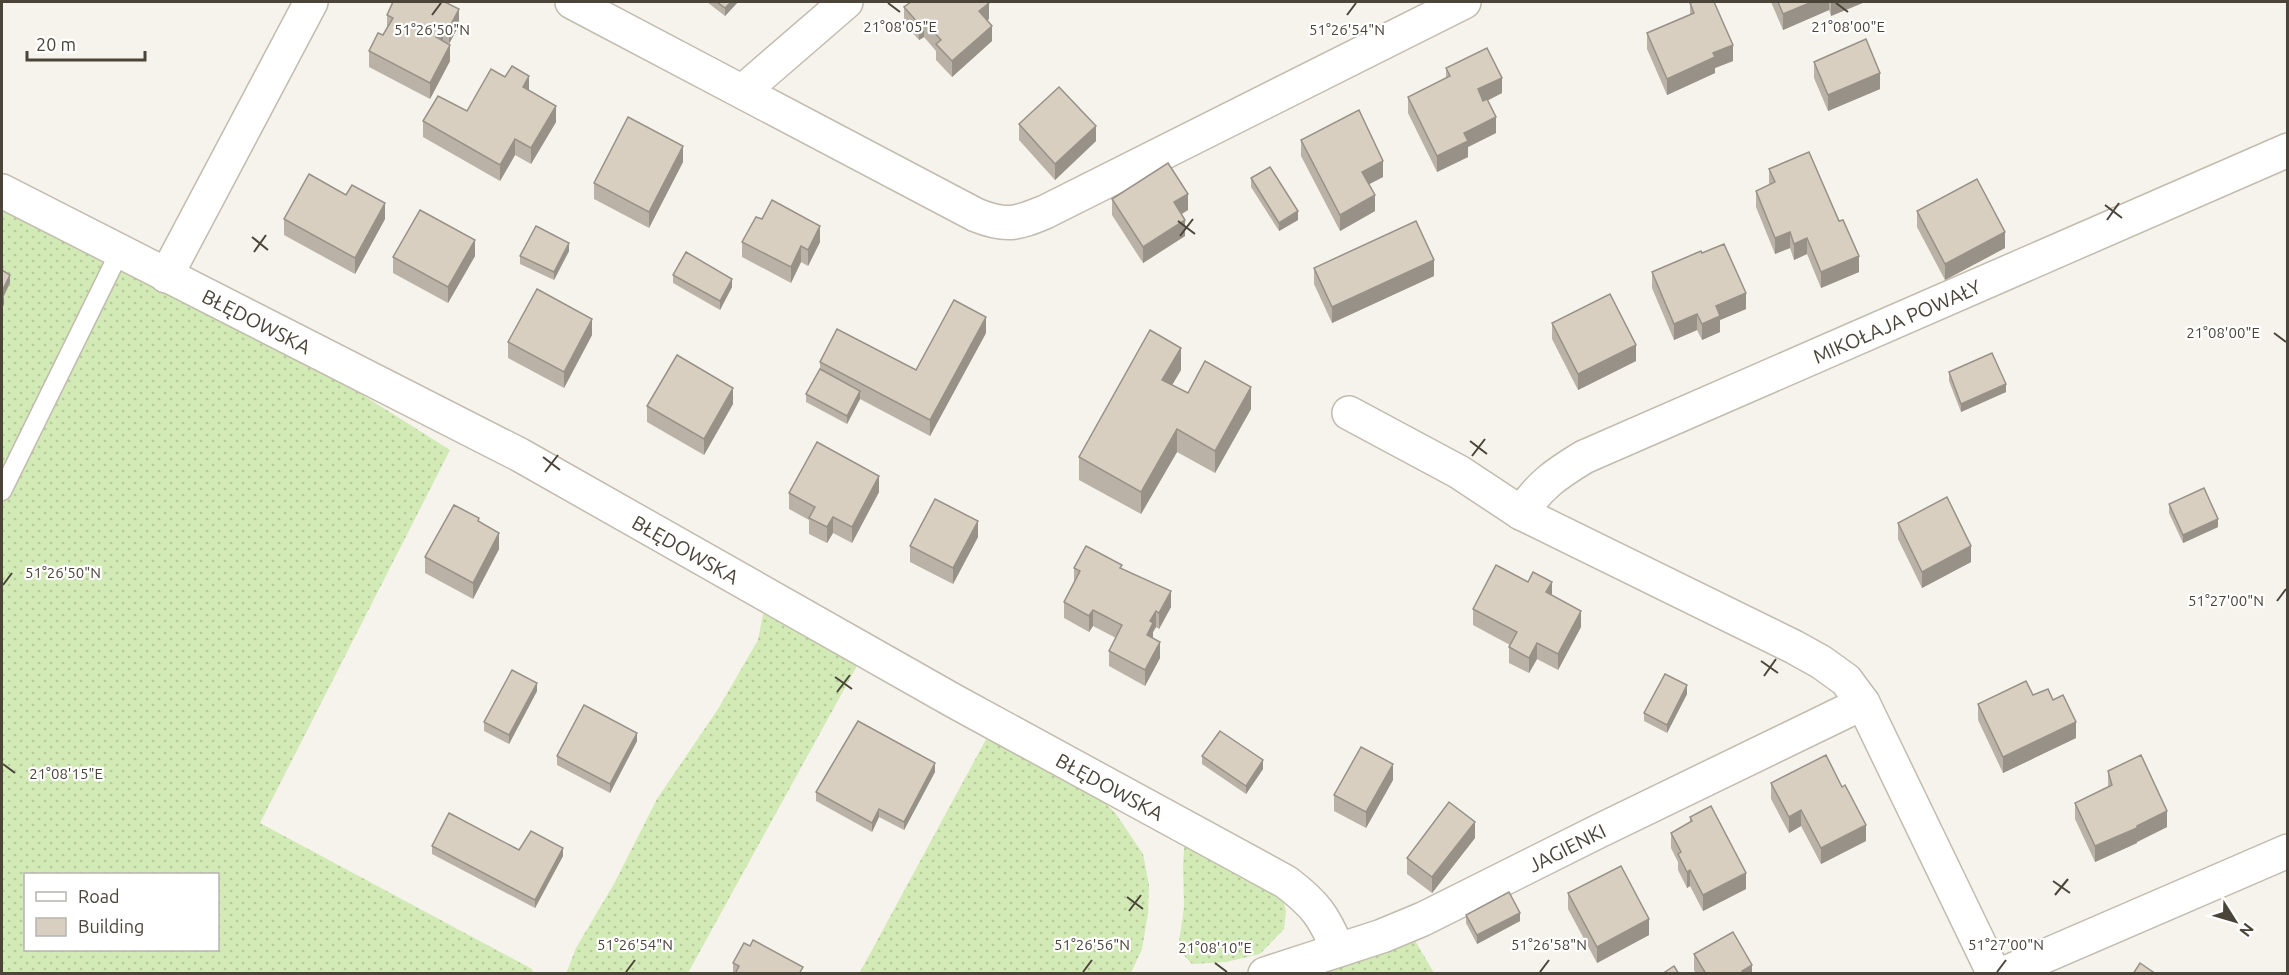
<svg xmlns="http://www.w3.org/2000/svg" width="2289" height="975" viewBox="0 0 2289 975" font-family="Ubuntu,sans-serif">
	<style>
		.grass { fill: url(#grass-dots); fill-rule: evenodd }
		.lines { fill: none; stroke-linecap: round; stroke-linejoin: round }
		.service-casing { stroke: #c2bbae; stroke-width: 21 }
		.minor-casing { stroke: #c2bbae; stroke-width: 36 }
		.service { stroke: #fff; stroke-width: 18 }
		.minor { stroke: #fff; stroke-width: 33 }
		.wall { fill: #bab2a6 }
		.shaded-wall { fill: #979187 }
		.building { fill: #d8cfc1; stroke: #979187; stroke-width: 1.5 }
		.ticks { fill: none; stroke: #4b4439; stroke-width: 2 }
		.labels { text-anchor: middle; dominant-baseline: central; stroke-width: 4.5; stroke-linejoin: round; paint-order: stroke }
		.street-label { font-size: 20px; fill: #4b4439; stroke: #fff }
		.ticks-label { font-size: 15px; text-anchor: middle; fill: #4b4439; stroke: #fff; stroke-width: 4.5; stroke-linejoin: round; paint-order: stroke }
	</style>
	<defs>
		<pattern id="grass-dots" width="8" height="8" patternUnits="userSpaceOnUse" patternTransform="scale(1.5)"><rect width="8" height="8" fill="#d2eab5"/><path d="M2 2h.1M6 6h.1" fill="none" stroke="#b6ca9c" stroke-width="1.8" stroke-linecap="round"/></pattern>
	</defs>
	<rect width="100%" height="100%" fill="#f6f3ec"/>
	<!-- grass -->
	<g class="grass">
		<path d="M2,204L293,351L450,450L260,823L532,969L533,973H2ZM26,874H218V950H26Z"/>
		<polygon points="764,609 858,664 688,973 566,974 576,948 615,882 657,799 718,709 758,640"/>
		<polygon points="990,732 1087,785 1116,814 1143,854 1149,885 1148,913 1142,949 1131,973 859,974"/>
		<polygon points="1185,836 1280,888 1286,911 1284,929 1260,954 1226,962 1192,964 1178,949 1184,907 1183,865"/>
		<polygon points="1413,937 1434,973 1315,974 1376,956"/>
	</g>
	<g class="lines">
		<!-- service casing -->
		<g class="service-casing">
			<polyline id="service" points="2,491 120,251"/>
		</g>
		<!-- minor casing -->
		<g class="minor-casing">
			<g id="minor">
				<path d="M572,2L976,215C1006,227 1016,224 1045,212L1464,2"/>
				<polyline points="743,91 846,2"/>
				<path id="s1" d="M2,191L520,455L954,701L1286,882C1315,904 1324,916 1338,950"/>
				<polyline points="166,276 311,2"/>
				<polyline points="1349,413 1459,472 1521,513 1794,647 1821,662 1846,680 1863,703 1994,974"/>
				<path id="s2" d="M1521,513C1540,485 1556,474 1584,457L2288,150"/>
				<path id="s3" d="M1265,974L1382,936L1423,919L1599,831L1863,703"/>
				<polyline points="2003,974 2288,851"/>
			</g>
		</g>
		<!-- service -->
		<use href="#service" class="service"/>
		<!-- minor -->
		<use href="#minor" class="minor"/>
	</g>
	<!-- wall -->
	<g class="wall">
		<polygon points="707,2 738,2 725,16"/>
		<polygon points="1771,2 1865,2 1831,16 1829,10 1783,30"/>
		<polygon points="1690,3 1733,61 1715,68 1715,73 1667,95 1647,49 1647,33 1690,15"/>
		<polygon points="904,7 989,19 987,20 992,41 952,77 936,60 936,51 924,37 919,40 904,23"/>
		<polygon points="387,15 459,25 449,44 445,42 450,61 430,99 369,67 369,51 383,35 387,28"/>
		<polygon points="1814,62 1880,89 1828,111 1814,78"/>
		<polygon points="1446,68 1502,93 1487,101 1496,133 1468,147 1468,157 1437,172 1408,113 1408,97 1446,78"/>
		<polygon points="529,90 556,122 531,164 515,155 500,181 423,137 423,121 467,111"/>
		<polygon points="1019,124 1096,141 1055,180 1019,140"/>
		<polygon points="1301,140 1383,177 1369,184 1375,211 1340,231 1301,156"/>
		<polygon points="683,162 649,228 594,199 594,183"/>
		<polygon points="1769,169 1859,272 1821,288 1807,254 1794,260 1790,248 1775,254 1756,207 1756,191 1769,185"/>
		<polygon points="1251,178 1298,220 1279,231 1251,187"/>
		<polygon points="1112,199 1188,210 1182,214 1185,236 1143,263 1112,215"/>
		<polygon points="1917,211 2005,248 1945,280 1917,227"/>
		<polygon points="284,219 385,219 355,274 284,235"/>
		<polygon points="742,242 820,242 808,266 801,262 791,283 742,257"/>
		<polygon points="569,251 554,280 520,264 520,256"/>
		<polygon points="475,256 448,303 393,273 393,257"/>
		<polygon points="1314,268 1434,276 1332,323 1314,284"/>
		<polygon points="1652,272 1746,309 1720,320 1720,332 1702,340 1697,330 1674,340 1652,288"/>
		<polygon points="673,275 732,287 720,310 673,283"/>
		<polygon points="1552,323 1636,361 1578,390 1552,339"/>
		<polygon points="986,333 930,436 860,399 847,424 806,402 806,394 820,369 820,362 916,370"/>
		<polygon points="592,335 564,388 508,358 508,342"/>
		<polygon points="1181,370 1172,385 1188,393 1251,409 1215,473 1177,452 1141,514 1079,480 1079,457"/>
		<polygon points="1949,372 2006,392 1961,412 1949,381"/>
		<polygon points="733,404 704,455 647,422 647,406"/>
		<polygon points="879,492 852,543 833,533 827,543 809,534 809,520 789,509 789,493"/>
		<polygon points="2169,504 2218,527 2183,543 2169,513"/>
		<polygon points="479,521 499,549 473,599 425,573 425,557"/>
		<polygon points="1898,523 1971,562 1922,588 1898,539"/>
		<polygon points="978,537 953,584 910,562 910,546"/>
		<polygon points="1074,568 1122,569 1171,607 1159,629 1156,627 1153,632 1153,638 1160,658 1145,686 1109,666 1109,651 1116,638 1093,626 1089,632 1064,618 1064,602 1074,583"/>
		<polygon points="1552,595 1581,627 1558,670 1537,659 1529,673 1509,663 1509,647 1510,645 1473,625 1473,609"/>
		<polygon points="537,691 509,744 484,731 484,722"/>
		<polygon points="1687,694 1667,733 1644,721 1644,713"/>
		<polygon points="2033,695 2053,700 2076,738 2003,773 1978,720 1978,704"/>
		<polygon points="637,741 610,793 557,765 557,756"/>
		<polygon points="1202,756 1263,769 1246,794 1202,764"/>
		<polygon points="2108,771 2167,827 2137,842 2137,843 2095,862 2075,819 2075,803 2108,787"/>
		<polygon points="935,772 904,830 879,817 872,832 816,801 816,792"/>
		<polygon points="1393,780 1366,828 1334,811 1334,795"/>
		<polygon points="1771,783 1866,841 1821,864 1801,826 1789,833 1771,799"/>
		<polygon points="1690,817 1746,889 1703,911 1690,886 1687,888 1678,870 1678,862 1671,848 1671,833 1690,822"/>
		<polygon points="1475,838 1432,893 1407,874 1407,858"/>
		<polygon points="432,846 519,850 563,856 535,908 432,854"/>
		<polygon points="1568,893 1649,935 1597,963 1568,909"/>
		<polygon points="1466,915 1520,921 1477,944 1466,923"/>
		<polygon points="1694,954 1752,974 1696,974 1694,970"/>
		<polygon points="733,963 803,974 733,974"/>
	</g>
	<!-- shaded-wall -->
	<g class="shaded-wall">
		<polygon points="731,2 738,2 725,16 725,8"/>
		<polygon points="1812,2 1829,2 1829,10 1783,30 1783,14"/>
		<polygon points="1831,2 1865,2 1831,16"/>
		<polygon points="989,3 989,19 979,27 979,11"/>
		<polygon points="459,9 459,25 449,44 449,28"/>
		<polygon points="924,21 924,37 919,40 919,24"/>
		<polygon points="443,25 443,41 436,37"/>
		<polygon points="992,26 992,41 952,77 952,61"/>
		<polygon points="450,45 450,61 430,99 430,83"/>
		<polygon points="1733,45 1733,61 1715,68 1715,73 1667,95 1667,79 1713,53"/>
		<polygon points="1880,73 1880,89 1828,111 1828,95"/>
		<polygon points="529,76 529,92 523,87"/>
		<polygon points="1502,78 1502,93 1478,105 1478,89"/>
		<polygon points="556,106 556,122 531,164 531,148"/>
		<polygon points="1496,117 1496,133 1468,147 1468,157 1437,172 1437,156 1464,133"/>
		<polygon points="1096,126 1096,141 1055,180 1055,164"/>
		<polygon points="515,139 515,155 500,181 500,165"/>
		<polygon points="683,146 683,162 649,228 649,212"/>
		<polygon points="1383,161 1383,177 1362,188 1362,172"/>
		<polygon points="1188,194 1188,210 1174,218 1174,202"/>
		<polygon points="1375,195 1375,211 1340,231 1340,215"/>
		<polygon points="385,203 385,219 355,274 355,258"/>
		<polygon points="1298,211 1298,220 1279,231 1279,223"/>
		<polygon points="1185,220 1185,236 1143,263 1143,247"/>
		<polygon points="820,226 820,242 808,266 808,250"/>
		<polygon points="1790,232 1790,248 1775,254 1775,238"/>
		<polygon points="2005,232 2005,248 1945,280 1945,264"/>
		<polygon points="1807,238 1807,254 1794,260 1794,244"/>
		<polygon points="475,240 475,256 448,303 448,287"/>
		<polygon points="569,243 569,251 554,280 554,272"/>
		<polygon points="801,246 801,262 791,283 791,267"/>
		<polygon points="1859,256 1859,272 1821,288 1821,272"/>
		<polygon points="1434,260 1434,276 1332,323 1332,307"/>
		<polygon points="10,275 10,283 2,300 2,291"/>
		<polygon points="732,279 732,287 720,310 720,301"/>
		<polygon points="1746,293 1746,309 1720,320 1720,332 1702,340 1702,324 1716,306"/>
		<polygon points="4,296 4,304 2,309 2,301"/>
		<polygon points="1697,314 1697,330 1674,340 1674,324"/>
		<polygon points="986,317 986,333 930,436 930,420"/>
		<polygon points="592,319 592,335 564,388 564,372"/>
		<polygon points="1636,345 1636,361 1578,390 1578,374"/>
		<polygon points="1181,348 1181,370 1162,402 1162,380"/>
		<polygon points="2006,384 2006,392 1961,412 1961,404"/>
		<polygon points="1251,387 1251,409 1215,473 1215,451"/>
		<polygon points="733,388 733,404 704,455 704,439"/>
		<polygon points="860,391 860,399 847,424 847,416"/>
		<polygon points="1177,429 1177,452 1141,514 1141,492"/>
		<polygon points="879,476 879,492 852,543 852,527"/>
		<polygon points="833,517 833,533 827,543 827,527"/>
		<polygon points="2218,519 2218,527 2183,543 2183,535"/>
		<polygon points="978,521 978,537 953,584 953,568"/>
		<polygon points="499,533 499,549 473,599 473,583"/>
		<polygon points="1971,546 1971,562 1922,588 1922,572"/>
		<polygon points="1552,582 1552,598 1546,592"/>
		<polygon points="1171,591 1171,607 1159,629 1159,613"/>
		<polygon points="1093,610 1093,626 1089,632 1089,616"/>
		<polygon points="1156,611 1156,627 1153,632 1153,639 1147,635 1150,621"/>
		<polygon points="1581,611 1581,627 1558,670 1558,654"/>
		<polygon points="1160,642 1160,658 1145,686 1145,670"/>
		<polygon points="1537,643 1537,659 1529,673 1529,658"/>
		<polygon points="537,683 537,691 509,744 509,735"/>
		<polygon points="1687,685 1687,694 1667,733 1667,725"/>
		<polygon points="2076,722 2076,738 2003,773 2003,757"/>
		<polygon points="637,733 637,741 610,793 610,784"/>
		<polygon points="1263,760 1263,769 1246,794 1246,786"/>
		<polygon points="935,763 935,772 904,830 904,822"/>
		<polygon points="1393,764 1393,780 1366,828 1366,812"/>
		<polygon points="879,809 879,817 872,832 872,823"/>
		<polygon points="1801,810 1801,826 1789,833 1789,817"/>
		<polygon points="2167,811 2167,827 2137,842 2137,843 2095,862 2095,846"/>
		<polygon points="1475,822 1475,838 1432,893 1432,877"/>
		<polygon points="1866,825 1866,841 1821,864 1821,848"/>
		<polygon points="563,848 563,856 535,908 535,900"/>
		<polygon points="1690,870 1690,886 1687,888 1687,872"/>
		<polygon points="1746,873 1746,889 1703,911 1703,895"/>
		<polygon points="1520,913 1520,921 1477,944 1477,935"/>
		<polygon points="1649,919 1649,935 1597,963 1597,947"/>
		<polygon points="1752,965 1752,974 1742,974 1742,971"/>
	</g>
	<!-- building -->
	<g class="building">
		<polygon points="393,2 445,2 459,9 449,28 443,25 436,37 450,45 430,83 369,51 378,33 383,35 393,18 387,15"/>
		<polygon points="717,2 731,2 725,8"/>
		<polygon points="911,2 987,2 989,3 979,11 992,26 952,61 936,44 941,40 924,21 919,24 904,7"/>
		<polygon points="1694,2 1714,2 1733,45 1713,53 1715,57 1667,79 1647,33 1694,13 1690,3"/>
		<polygon points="1778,2 1812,2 1783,14"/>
		<polygon points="1866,39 1880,73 1828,95 1814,62"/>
		<polygon points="1487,48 1502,78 1478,89 1483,101 1487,99 1496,117 1464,133 1468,141 1437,156 1408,97 1450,76 1446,68"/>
		<polygon points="512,66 529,76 523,87 556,106 531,148 515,139 500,165 423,121 438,96 467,111 491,69 505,77"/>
		<polygon points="1059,87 1096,126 1055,164 1019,124"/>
		<polygon points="1359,110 1383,161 1362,172 1375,195 1340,215 1301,140"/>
		<polygon points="628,117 683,146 649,212 594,183"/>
		<polygon points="1809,152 1839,221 1843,220 1859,256 1821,272 1807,238 1794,244 1790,232 1775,238 1756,191 1775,182 1769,169"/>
		<polygon points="1168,163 1188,194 1174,202 1185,220 1143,247 1112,199"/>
		<polygon points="1270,167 1298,211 1279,223 1251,178"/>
		<polygon points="309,174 346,195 352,185 385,203 355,258 284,219"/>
		<polygon points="1977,179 2005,232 1945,264 1917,211"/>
		<polygon points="772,200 820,226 808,250 801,246 791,267 742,242 756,217 762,219"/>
		<polygon points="420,210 475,240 448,287 393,257"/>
		<polygon points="1416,221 1434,260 1332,307 1314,268"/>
		<polygon points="536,226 569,243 554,272 520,256"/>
		<polygon points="1724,244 1746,293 1716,306 1720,316 1702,324 1697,314 1674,324 1652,272 1701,251 1702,253"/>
		<polygon points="686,252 732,279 720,301 673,275"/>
		<polygon points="2,270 10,275 2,291"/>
		<polygon points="537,289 592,319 564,372 508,342"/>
		<polygon points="1610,294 1636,345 1578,374 1552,323"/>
		<polygon points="954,300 986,317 930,420 820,362 837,329 916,370"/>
		<polygon points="1150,330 1181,348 1162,380 1188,393 1205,361 1251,387 1215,451 1177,429 1141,492 1079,457"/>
		<polygon points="1992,353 2006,384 1961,404 1949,372"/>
		<polygon points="677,355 733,388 704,439 647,406"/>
		<polygon points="820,369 860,391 847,416 806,394"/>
		<polygon points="817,442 879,476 852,527 833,517 827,527 809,518 815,507 789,493"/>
		<polygon points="2204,488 2218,519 2183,535 2169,504"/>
		<polygon points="1947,497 1971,546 1922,572 1898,523"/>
		<polygon points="935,499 978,521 953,568 910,546"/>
		<polygon points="454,505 479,518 478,521 499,533 473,583 425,557"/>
		<polygon points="1086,546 1122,565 1120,568 1171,591 1159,613 1156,611 1150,621 1153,623 1147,635 1160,642 1145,670 1109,651 1122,625 1093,610 1089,616 1064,602 1080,571 1074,568"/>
		<polygon points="1496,565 1528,582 1533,572 1552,582 1546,592 1581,611 1558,654 1537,643 1529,658 1509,647 1517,632 1473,609"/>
		<polygon points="512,670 537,683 509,735 484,722"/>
		<polygon points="1665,674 1687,685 1667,725 1644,713"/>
		<polygon points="2026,681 2033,695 2048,689 2053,700 2063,695 2076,722 2003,757 1978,704"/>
		<polygon points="584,705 637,733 610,784 557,756"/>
		<polygon points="858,721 935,763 904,822 879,809 872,823 816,792"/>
		<polygon points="1220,731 1263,760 1246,786 1202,756"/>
		<polygon points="1361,747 1393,764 1366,812 1334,795"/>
		<polygon points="1826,755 1842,787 1845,785 1866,825 1821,848 1801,810 1789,817 1771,783"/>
		<polygon points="2141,755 2167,811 2137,826 2137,828 2095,846 2075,803 2112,785 2108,771"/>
		<polygon points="1449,802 1475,822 1432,877 1407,858"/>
		<polygon points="1711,806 1746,873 1703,895 1690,870 1687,872 1678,854 1681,852 1671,833 1692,821 1690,817"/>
		<polygon points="449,813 519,850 531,831 563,848 535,900 432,846"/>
		<polygon points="1621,866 1649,919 1597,947 1568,893"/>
		<polygon points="1509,892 1520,913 1477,935 1466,915"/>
		<polygon points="1733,932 1752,965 1742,971 1743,974 1706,974 1694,954"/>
		<polygon points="753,940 803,967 799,974 735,974 739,966 733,963 744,943 750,946"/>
		<polygon points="2140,963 2156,974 2133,974"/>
		<polygon points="1674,966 1679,974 1662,974"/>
	</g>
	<!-- ticks -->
	<path class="ticks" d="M888,3L900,12M1836,3L1848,12M432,15L441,3M1347,15L1356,3M2105,205L2122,218M2107,220L2119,203M1178,221L1195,234M1180,236L1193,219M252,237L268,250M254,252L266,235M2274,333L2286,342M1470,441L1487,454M1472,456L1485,439M543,457L560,470M545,472L558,455M3,585L12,573M2277,601L2286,589M1761,661L1778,673M1764,676L1776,659M835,677L852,689M837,692L850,675M3,764L15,773M2053,881L2070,893M2055,895L2068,879M1127,897L1143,909M1129,911L1141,895M1215,963L1227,972M626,972L635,960M1083,972L1092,960M1540,972L1549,960M1997,972L2006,960"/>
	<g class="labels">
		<!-- street labels -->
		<g class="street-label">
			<text stroke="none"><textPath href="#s2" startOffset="426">MIKOŁAJA POWAŁY</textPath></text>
			<text stroke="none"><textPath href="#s1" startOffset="286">BŁĘDOWSKA</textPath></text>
			<text stroke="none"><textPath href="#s1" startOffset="772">BŁĘDOWSKA</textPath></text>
			<text stroke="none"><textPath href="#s1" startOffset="1258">BŁĘDOWSKA</textPath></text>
			<text stroke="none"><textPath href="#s3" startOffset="328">JAGIENKI</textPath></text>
		</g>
	</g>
	<g class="ticks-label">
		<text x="1848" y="32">21°08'00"E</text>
		<text x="900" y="32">21°08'05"E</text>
		<text x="432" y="35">51°26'50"N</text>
		<text x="1347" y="35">51°26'54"N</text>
		<text x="2223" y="338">21°08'00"E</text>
		<text x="63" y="578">51°26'50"N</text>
		<text x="2226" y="606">51°27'00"N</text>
		<text x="66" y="779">21°08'15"E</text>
		<text x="635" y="950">51°26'54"N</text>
		<text x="1092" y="950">51°26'56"N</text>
		<text x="1549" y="950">51°26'58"N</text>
		<text x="2006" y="950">51°27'00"N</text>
		<text x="1215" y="953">21°08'10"E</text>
	</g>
	<!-- border -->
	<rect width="2289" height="975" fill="none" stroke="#4b4439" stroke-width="6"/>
	<!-- legend -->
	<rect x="24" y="873" width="195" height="78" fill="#ffffff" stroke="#b7b4b0" stroke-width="1.5"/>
	<rect x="36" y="892" width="30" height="9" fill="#ffffff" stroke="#b7b4b0" stroke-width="1.5"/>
	<text x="78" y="903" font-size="18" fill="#4b4439">Road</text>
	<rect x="36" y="918" width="30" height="18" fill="#d8cfc1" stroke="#b7b4b0" stroke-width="1.5"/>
	<text x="78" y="933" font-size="18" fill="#4b4439">Building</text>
	<!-- north arrow -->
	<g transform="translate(2235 921) rotate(127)" stroke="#ffffff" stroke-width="4.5" paint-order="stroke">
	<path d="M0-4.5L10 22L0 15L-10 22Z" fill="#4b4439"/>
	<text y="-9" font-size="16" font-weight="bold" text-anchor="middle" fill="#4b4439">N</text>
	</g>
	<!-- scale -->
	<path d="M27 51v9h118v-9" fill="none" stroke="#4b4439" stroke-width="3"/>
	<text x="36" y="51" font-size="18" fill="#4b4439" stroke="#ffffff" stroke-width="4.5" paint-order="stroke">20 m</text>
</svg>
